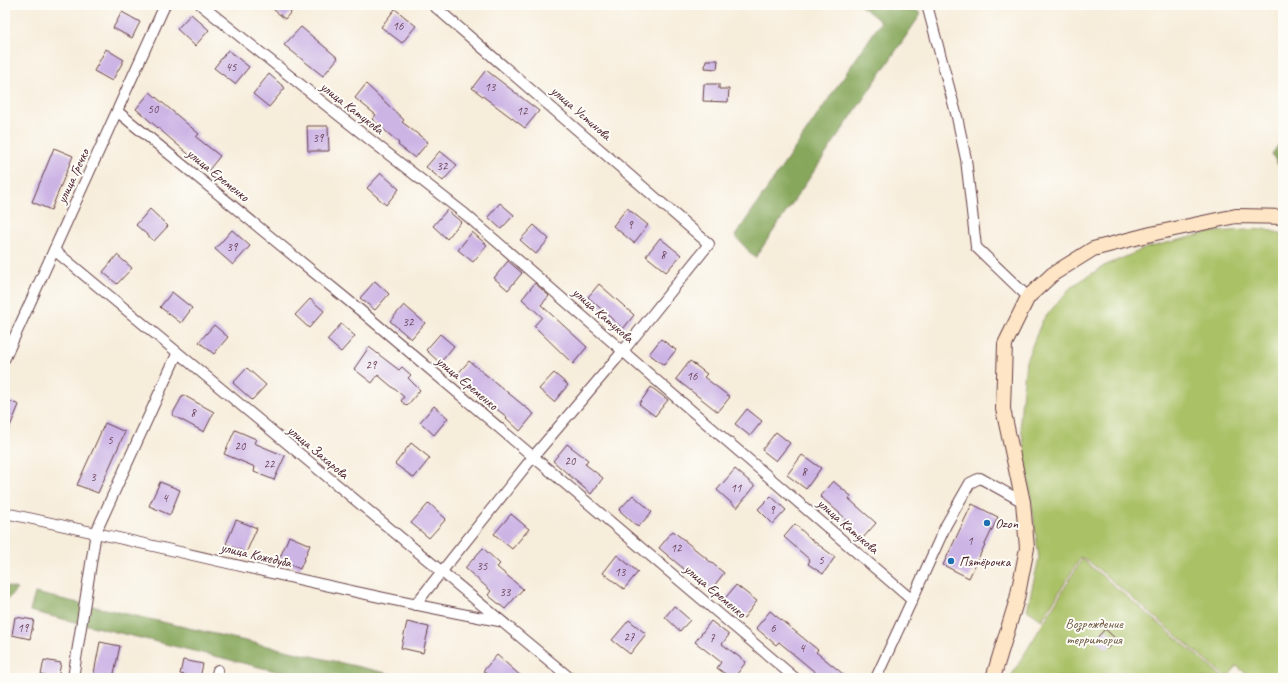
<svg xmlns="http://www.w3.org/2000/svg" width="1288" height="683" viewBox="0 0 1288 683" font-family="Caveat,sans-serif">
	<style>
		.green { fill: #aac166; stroke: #7a7048 }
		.forest { fill: #87a75b; stroke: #686343 }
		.building { fill: #ccb4e5 }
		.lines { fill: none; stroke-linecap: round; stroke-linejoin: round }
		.minor-casing { stroke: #643e45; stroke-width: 12 }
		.secondary-casing { stroke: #643e45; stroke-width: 16 }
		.minor { stroke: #fff; stroke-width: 10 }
		.secondary { stroke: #fde5c5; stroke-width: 14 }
		.poi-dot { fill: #1f6fb2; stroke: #fdfcf7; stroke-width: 1.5 }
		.labels { text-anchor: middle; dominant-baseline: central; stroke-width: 4; stroke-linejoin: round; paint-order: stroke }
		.number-label { font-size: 12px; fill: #6a445a }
		.street-label { font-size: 14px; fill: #4a1f2b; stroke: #fdfcf7 }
		.poi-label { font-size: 14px; fill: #4a1f2b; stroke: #fdfcf7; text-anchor: start }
		.park-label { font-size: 14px; fill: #6c5840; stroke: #fdfcf7 }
	</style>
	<rect width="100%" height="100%" fill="#fdfcf7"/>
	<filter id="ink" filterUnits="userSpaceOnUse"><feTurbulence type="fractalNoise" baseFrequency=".025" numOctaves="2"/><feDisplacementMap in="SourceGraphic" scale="8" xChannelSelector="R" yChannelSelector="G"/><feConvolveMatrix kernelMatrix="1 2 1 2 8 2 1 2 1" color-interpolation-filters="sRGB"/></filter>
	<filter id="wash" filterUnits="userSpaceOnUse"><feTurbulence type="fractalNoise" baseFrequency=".012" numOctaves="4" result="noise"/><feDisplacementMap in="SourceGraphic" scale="16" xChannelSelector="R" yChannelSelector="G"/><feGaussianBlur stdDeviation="0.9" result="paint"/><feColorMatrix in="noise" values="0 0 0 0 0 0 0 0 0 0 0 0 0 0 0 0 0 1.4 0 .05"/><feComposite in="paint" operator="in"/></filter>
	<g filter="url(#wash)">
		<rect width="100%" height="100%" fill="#f7eddb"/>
		<!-- green -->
		<g class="green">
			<polygon points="1264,229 1283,234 1283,678 1251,678 1237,666 1227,678 1092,564 1081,557 1042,620 1027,610 1039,558 1020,418 1026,361 1042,321 1071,287 1104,266 1146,248 1212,232"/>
			<polygon points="1082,559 1224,678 1010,678"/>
		</g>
		<!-- forest -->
		<g class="forest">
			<polygon points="860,5 910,5 921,14 755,258 735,236 881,22"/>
			<polygon points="1283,138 1283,174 1272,154"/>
			<polygon points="5,586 17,589 6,601 5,601"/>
			<polygon points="35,593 408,678 304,678 30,611"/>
		</g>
		<g id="blocks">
			<!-- building -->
			<g class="building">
				<polygon points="268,5 297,5 285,19"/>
				<polygon points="395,9 416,26 402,43 381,27"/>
				<polygon points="122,12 140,22 132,38 113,28"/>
				<polygon points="191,14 209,30 195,46 177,29"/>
				<polygon points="301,27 338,58 323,76 284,45"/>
				<polygon points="106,49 124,60 112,81 94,71"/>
				<polygon points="228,50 249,67 235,84 214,68"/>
				<polygon points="706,60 718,60 717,69 705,68"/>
				<polygon points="486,70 539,111 525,128 472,88"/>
				<polygon points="269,74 285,88 269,107 253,94"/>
				<polygon points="366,84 404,120 402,122 428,142 415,158 398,145 399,143 372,119 376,115 355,98"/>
				<polygon points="704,84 719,84 719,89 729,89 728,102 703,101"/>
				<polygon points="150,92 199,134 196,137 220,156 208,171 136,109"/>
				<polygon points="307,126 328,126 329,151 308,151"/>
				<polygon points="54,148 73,156 51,210 32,202"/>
				<polygon points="440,151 457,165 443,181 426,167"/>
				<polygon points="381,173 399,189 386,205 367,188"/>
				<polygon points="500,203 514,215 501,229 488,217"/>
				<polygon points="627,208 648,225 634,243 613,226"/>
				<polygon points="150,209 168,226 154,241 136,225"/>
				<polygon points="447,210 461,222 447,239 433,226"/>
				<polygon points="534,225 549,239 536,254 520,240"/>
				<polygon points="232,230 250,246 233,265 215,249"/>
				<polygon points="472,232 487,245 473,262 458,250"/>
				<polygon points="660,238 681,255 666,272 646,256"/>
				<polygon points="117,255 132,268 117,284 103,272"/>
				<polygon points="508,261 522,273 508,290 494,278"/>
				<polygon points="375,281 389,294 375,310 360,298"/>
				<polygon points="535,283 549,296 541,305 587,347 573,364 534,326 542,317 522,299"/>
				<polygon points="599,284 634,315 623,329 588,297"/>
				<polygon points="172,292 192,308 181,323 160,307"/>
				<polygon points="310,299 324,311 309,328 295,315"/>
				<polygon points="404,305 425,323 411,339 390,321"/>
				<polygon points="341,324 355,336 341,352 327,340"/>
				<polygon points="214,325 228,337 214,354 199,342"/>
				<polygon points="440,334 454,346 440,363 426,350"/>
				<polygon points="661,339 676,350 664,365 649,354"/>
				<polygon points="369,347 399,370 402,367 411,375 408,378 420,390 407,406 401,401 404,397 378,375 372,383 354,369"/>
				<polygon points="469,361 534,414 520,431 506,418 507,417 455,377"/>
				<polygon points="690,361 707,374 704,377 730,397 718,412 676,379"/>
				<polygon points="247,368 266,385 252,400 233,383"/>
				<polygon points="554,373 568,385 554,402 539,389"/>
				<polygon points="651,387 668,400 655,416 639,404"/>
				<polygon points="183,395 214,412 204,432 172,415"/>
				<polygon points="5,399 19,405 5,438"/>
				<polygon points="434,406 448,418 434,435 420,422"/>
				<polygon points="747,409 762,421 750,436 735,424"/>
				<polygon points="105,423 125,432 98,493 77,485"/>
				<polygon points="235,430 256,439 254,443 285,456 274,480 254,472 255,467 224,454"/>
				<polygon points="776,432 790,443 776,461 762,450"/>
				<polygon points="411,443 430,458 414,478 395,464"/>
				<polygon points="567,444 588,460 585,464 603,478 591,494 553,461"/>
				<polygon points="802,455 821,468 806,489 787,475"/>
				<polygon points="735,469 755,486 737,508 717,490"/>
				<polygon points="833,481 851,496 849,499 876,523 862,539 843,522 846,519 820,496"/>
				<polygon points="160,482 180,490 170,515 149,506"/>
				<polygon points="633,495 652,512 638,527 619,510"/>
				<polygon points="771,496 786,510 773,524 758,509"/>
				<polygon points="429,503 446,519 429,538 411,523"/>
				<polygon points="972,504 998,517 969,578 943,565"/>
				<polygon points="511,514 529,529 512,549 494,534"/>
				<polygon points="236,520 257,528 246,553 226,544"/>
				<polygon points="795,524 812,540 835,557 823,574 808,564 810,560 784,537"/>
				<polygon points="673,531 724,573 710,591 659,548"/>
				<polygon points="289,536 310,545 300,569 279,560"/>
				<polygon points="483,548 500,564 497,567 523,589 505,609 488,595 491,591 465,568"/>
				<polygon points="617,555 638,572 624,589 603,573"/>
				<polygon points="736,585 757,601 743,619 722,602"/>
				<polygon points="674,606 690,620 680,631 665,617"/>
				<polygon points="770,611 818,650 816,652 848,678 812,678 816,673 779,642 776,645 756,628"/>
				<polygon points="15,617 34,620 30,639 12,635"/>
				<polygon points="629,620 646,634 630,654 612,640"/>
				<polygon points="711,621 729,635 722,644 746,662 734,678 731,678 717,668 721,662 695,642"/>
				<polygon points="407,622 429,627 423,653 401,648"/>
				<polygon points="1105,629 1116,639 1107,649 1096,639"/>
				<polygon points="100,642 120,646 113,678 93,678"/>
				<polygon points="497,655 523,678 492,678 483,671"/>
				<polygon points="44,660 61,663 58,678 41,675"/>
				<polygon points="183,660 203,664 200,678 180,674"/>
			</g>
		</g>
	</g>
	<g filter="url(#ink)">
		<use href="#blocks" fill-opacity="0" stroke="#643e45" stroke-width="1"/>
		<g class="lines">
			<!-- minor casing -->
			<g class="minor-casing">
				<g id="minor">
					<polyline points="201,5 341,117 465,214 671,393 912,600 876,678"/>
					<polyline points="927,5 957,117 966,159 976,247 1028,297"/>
					<polyline points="118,112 361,311 795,678"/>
					<polyline points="54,250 570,678"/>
					<polyline points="5,358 165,5"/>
					<path d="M5,513C170,548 333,590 499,621"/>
					<polyline points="912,600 946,525 970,483 980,478 1023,502"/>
					<polyline points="415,605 533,457 623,351 709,244 433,5"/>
					<polyline points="73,678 96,532 177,354"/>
					<polyline points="216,678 218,670"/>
				</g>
			</g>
			<!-- secondary casing -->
			<g class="secondary-casing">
				<polyline id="secondary" points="993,678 1017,599 1027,548 1023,502 1003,409 1005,344 1028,297 1053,274 1093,249 1151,234 1236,216 1283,217"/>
			</g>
			<!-- minor -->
			<use href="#minor" class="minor"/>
			<!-- secondary -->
			<use href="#secondary" class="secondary"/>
		</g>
	</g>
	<!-- markers -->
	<g class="poi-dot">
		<circle cx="987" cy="523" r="4"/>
		<circle cx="951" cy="561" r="4"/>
	</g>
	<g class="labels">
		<!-- number labels -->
		<g class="number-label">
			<text x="398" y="26">16</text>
			<text x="231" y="67">45</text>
			<text x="490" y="87">13</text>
			<text x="153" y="109">50</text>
			<text x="522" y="111">12</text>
			<text x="318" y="138">39</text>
			<text x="442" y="166">32</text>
			<text x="630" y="225">9</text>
			<text x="232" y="247">39</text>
			<text x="663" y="255">8</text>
			<text x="408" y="322">32</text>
			<text x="371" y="365">29</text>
			<text x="692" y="376">16</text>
			<text x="193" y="413">8</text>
			<text x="110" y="440">5</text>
			<text x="240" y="446">20</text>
			<text x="570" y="461">20</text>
			<text x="269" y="464">22</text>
			<text x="804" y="472">8</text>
			<text x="93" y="477">3</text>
			<text x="736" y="488">11</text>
			<text x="165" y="498">4</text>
			<text x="772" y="510">9</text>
			<text x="970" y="541">1</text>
			<text x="676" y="548">12</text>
			<text x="821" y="560">5</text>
			<text x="482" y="566">35</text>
			<text x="620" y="572">13</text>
			<text x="505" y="592">33</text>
			<text x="23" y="628">19</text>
			<text x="773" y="628">6</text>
			<text x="629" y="637">27</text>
			<text x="712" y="638">7</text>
			<text x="802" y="648">4</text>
		</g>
		<!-- street labels -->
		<g class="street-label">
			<text transform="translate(352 108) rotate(38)">улица Катукова</text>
			<text transform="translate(581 113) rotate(41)">улица Устинова</text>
			<text transform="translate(218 175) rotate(39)">улица Еременко</text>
			<text transform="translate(73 176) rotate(-65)">улица Гречко</text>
			<text transform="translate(603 315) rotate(41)">улица Катукова</text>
			<text transform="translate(467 383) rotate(40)">улица Еременко</text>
			<text transform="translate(318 452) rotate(40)">улица Захарова</text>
			<text transform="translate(848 526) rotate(41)">улица Катукова</text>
			<text transform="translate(256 555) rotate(13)">улица Кожедуба</text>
			<text transform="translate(715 591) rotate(40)">улица Еременко</text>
		</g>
		<!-- poi labels -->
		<g class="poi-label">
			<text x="995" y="523">Ozon</text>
			<text x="959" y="561">Пятёрочка</text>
		</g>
		<!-- park labels -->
		<g class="park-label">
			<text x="1094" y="623">Возрождение<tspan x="1094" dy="16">территория</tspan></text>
		</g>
	</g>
	<!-- margin -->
	<rect width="1288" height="683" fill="none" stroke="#fdfcf7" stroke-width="20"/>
</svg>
